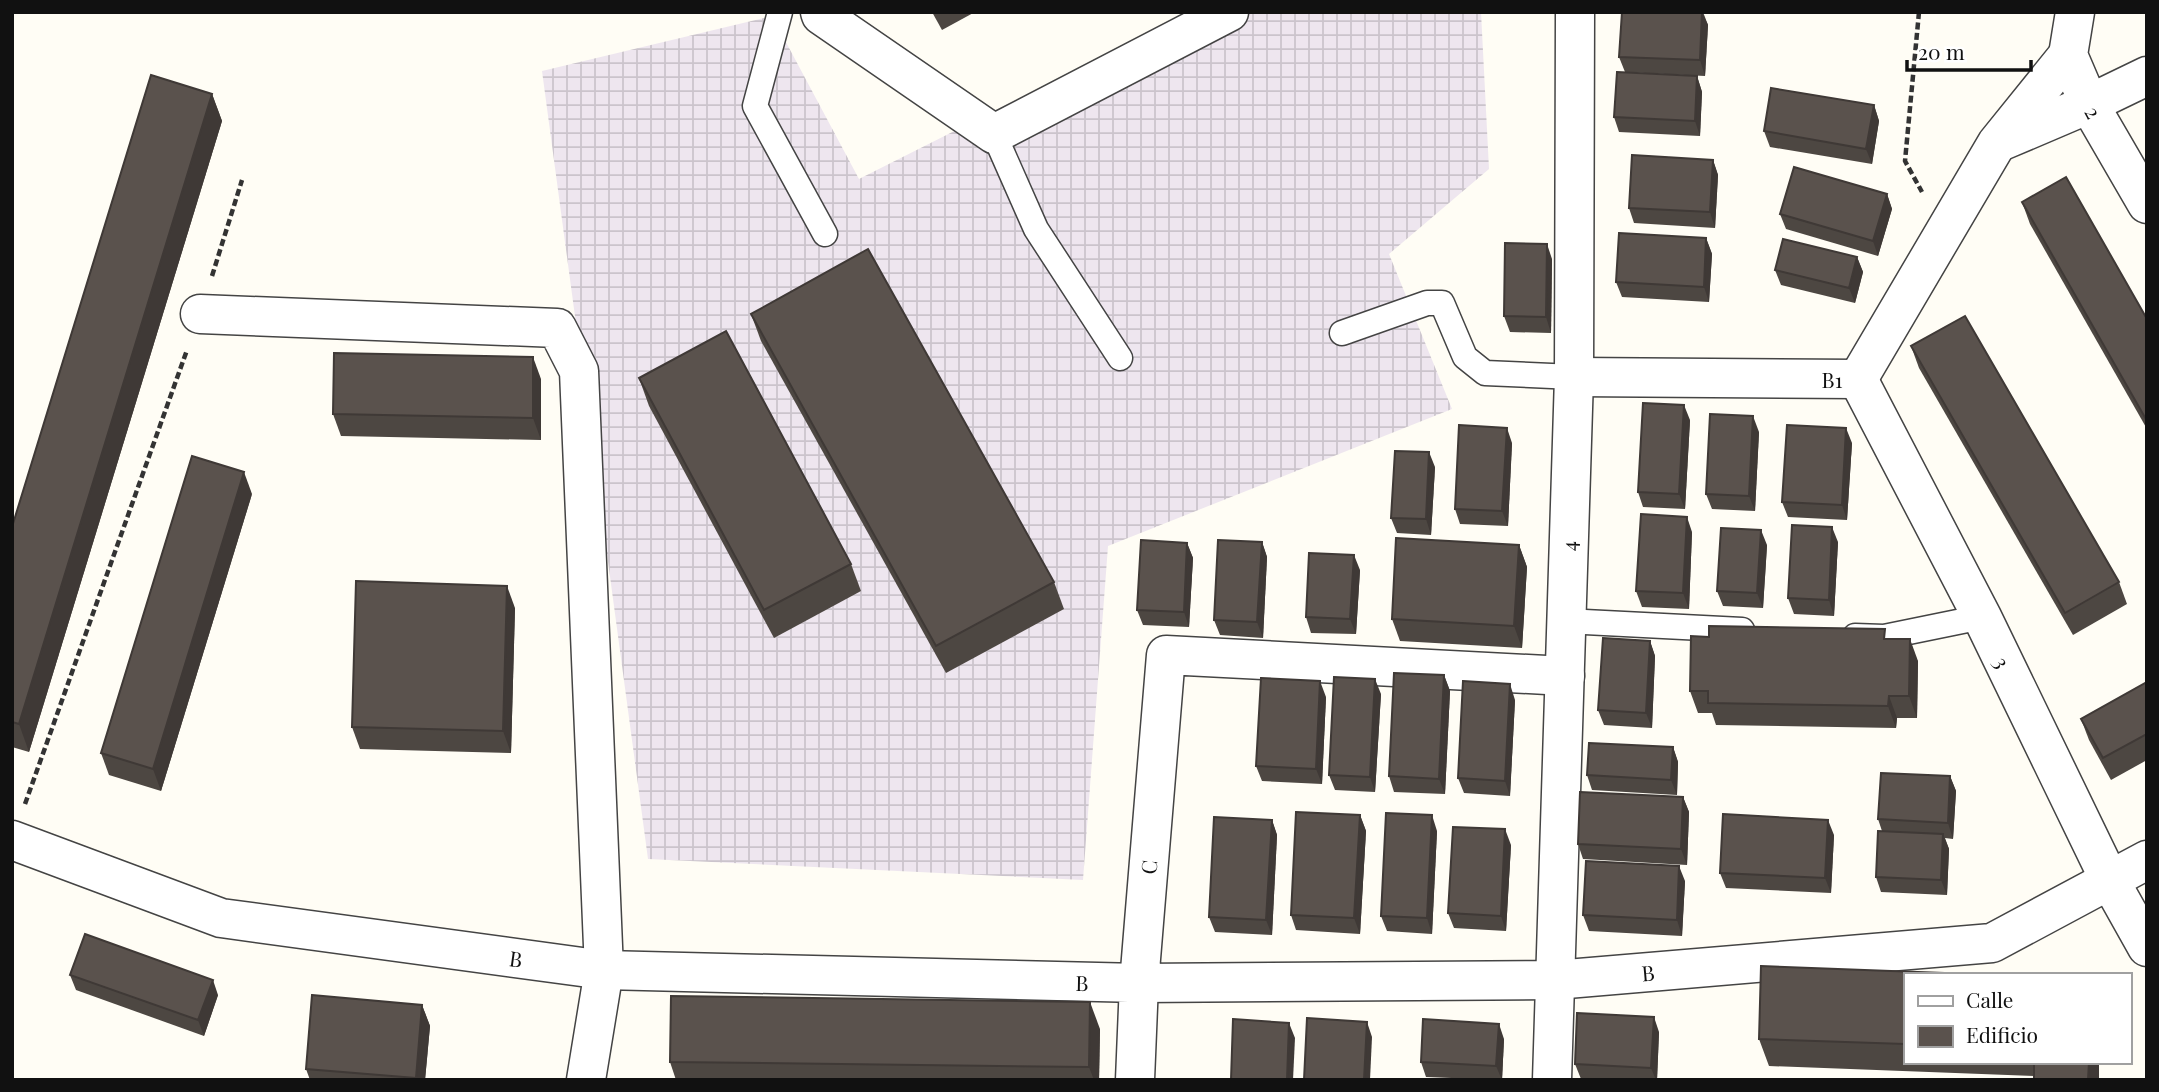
<svg xmlns="http://www.w3.org/2000/svg" width="2159" height="1092" viewBox="0 0 2159 1092" font-family="'Playfair Display',serif">
	<style>
		.industrial { fill: url(#industrial-grid) }
		.lines { fill: none; stroke-linecap: round; stroke-linejoin: round }
		.service-casing { stroke: #444; stroke-width: 27 }
		.minor-casing { stroke: #444; stroke-width: 41 }
		.tertiary-casing { stroke: #444; stroke-width: 41 }
		.path { stroke: #333; stroke-width: 4.5; stroke-dasharray: 7 3.5; stroke-linecap: butt }
		.service { stroke: #fff; stroke-width: 24 }
		.minor { stroke: #fff; stroke-width: 38 }
		.tertiary { stroke: #fff; stroke-width: 38 }
		.wall { fill: #4d4742 }
		.shaded-wall { fill: #3f3936 }
		.building { fill: #5a524d; stroke: #3f3936; stroke-width: 2 }
		.labels { text-anchor: middle; dominant-baseline: central; stroke-width: 7; stroke-linejoin: round; paint-order: stroke }
		.street-label { font-size: 21px; fill: #111; stroke: #fff }
	</style>
	<defs>
		<pattern id="industrial-grid" width="8" height="8" patternUnits="userSpaceOnUse" patternTransform="scale(1.75)"><rect width="8" height="8" fill="#eee6ef"/><path d="M0 4h8M4 0v8" fill="none" stroke="#cbc4cc"/></pattern>
	</defs>
	<rect width="100%" height="100%" fill="#fffdf5"/>
	<!-- industrial -->
	<polygon class="industrial" points="1191,12 1481,12 1489,169 1389,254 1452,409 1108,546 1083,880 648,859 542,71 772,16 859,179"/>
	<g class="lines">
		<!-- service casing -->
		<g class="service-casing">
			<g id="service">
				<polyline points="780,12 755,106 825,234"/>
				<polyline points="994,134 1036,229 1120,358"/>
				<polyline points="1342,333 1427,303 1442,303 1465,357 1485,373 1574,377"/>
				<polyline points="1565,621 1742,630"/>
				<polyline points="1855,636 1884,637 1982,617"/>
			</g>
		</g>
		<!-- minor casing -->
		<g class="minor-casing">
			<g id="minor">
				<polyline points="820,12 821,15 994,134 1229,12"/>
				<polyline points="2075,12 2068,55 2089,104 2147,204"/>
				<polyline points="2002,141 2089,104 2147,76"/>
				<polyline points="200,314 557,328 579,371 604,970 586,1080"/>
				<polyline points="1574,377 1858,379"/>
				<polyline points="1858,379 1982,617 2110,881 2147,947"/>
				<polyline points="1858,379 1997,143 2068,55"/>
				<polyline points="1565,676 1166,655 1139,983 1555,980 1992,943 2147,860"/>
				<polyline points="1552,1080 1574,377 1575,12"/>
			</g>
		</g>
		<!-- tertiary casing -->
		<g class="tertiary-casing">
			<polyline id="tertiary" points="12,840 221,918 604,970 1139,983 1135,1080"/>
		</g>
		<!-- path -->
		<g class="path">
			<polyline points="1919,12 1905,161 1922,192"/>
			<polyline points="212,276 242,180"/>
			<polyline points="25,804 187,350"/>
		</g>
		<!-- service -->
		<use href="#service" class="service"/>
		<!-- minor -->
		<use href="#minor" class="minor"/>
		<!-- tertiary -->
		<use href="#tertiary" class="tertiary"/>
	</g>
	<!-- wall -->
	<g class="wall">
		<polygon points="932,12 975,12 942,30"/>
		<polygon points="1622,12 1703,12 1708,25 1705,76 1625,72 1619,57"/>
		<polygon points="1697,76 1702,92 1700,136 1619,132 1614,117"/>
		<polygon points="212,94 222,121 29,752 12,747 12,527"/>
		<polygon points="1874,105 1879,121 1872,164 1770,147 1764,131"/>
		<polygon points="1713,160 1718,175 1715,228 1634,223 1629,208"/>
		<polygon points="1887,194 1892,209 1878,256 1786,229 1780,214"/>
		<polygon points="2022,202 2147,319 2147,429 2030,224"/>
		<polygon points="1706,238 1712,254 1709,302 1622,297 1616,282"/>
		<polygon points="1857,257 1863,272 1855,303 1781,285 1775,270"/>
		<polygon points="1552,259 1551,333 1510,332 1504,316"/>
		<polygon points="751,314 1054,582 1064,609 946,673 761,341"/>
		<polygon points="1911,346 2119,582 2127,604 2073,635 1919,368"/>
		<polygon points="639,378 851,564 861,591 774,638 649,406"/>
		<polygon points="541,379 541,440 341,436 333,414"/>
		<polygon points="1690,420 1685,509 1643,507 1638,492"/>
		<polygon points="1759,432 1755,511 1712,509 1706,494"/>
		<polygon points="1512,443 1508,526 1460,524 1455,509"/>
		<polygon points="1852,443 1847,520 1788,517 1782,502"/>
		<polygon points="1435,467 1431,535 1397,533 1391,518"/>
		<polygon points="252,494 161,791 109,775 101,753"/>
		<polygon points="1692,532 1689,609 1642,607 1636,591"/>
		<polygon points="1262,542 1267,557 1263,638 1220,635 1214,620"/>
		<polygon points="1838,542 1834,616 1794,614 1788,598"/>
		<polygon points="1187,543 1193,558 1189,627 1143,625 1137,610"/>
		<polygon points="1519,545 1527,567 1522,648 1400,641 1392,619"/>
		<polygon points="1767,545 1763,608 1723,606 1717,591"/>
		<polygon points="1360,570 1356,634 1311,633 1306,617"/>
		<polygon points="515,608 511,753 360,749 352,727"/>
		<polygon points="1888,639 1918,661 1917,718 1897,718 1896,728 1716,725 1712,713 1698,713 1690,691"/>
		<polygon points="1650,641 1655,656 1652,728 1604,725 1598,710"/>
		<polygon points="1444,675 1450,691 1445,794 1394,792 1389,776"/>
		<polygon points="2147,682 2147,760 2111,780 2089,740 2081,719"/>
		<polygon points="1381,694 1375,792 1335,790 1329,775"/>
		<polygon points="1326,697 1322,784 1262,781 1256,766"/>
		<polygon points="1515,700 1510,796 1464,793 1458,778"/>
		<polygon points="1673,747 1678,762 1677,795 1592,790 1587,775"/>
		<polygon points="1950,776 1956,791 1953,839 1945,838 1949,849 1947,895 1881,892 1876,877 1882,831 1878,819"/>
		<polygon points="1683,797 1689,812 1687,865 1583,859 1578,844"/>
		<polygon points="1360,815 1366,831 1360,934 1296,930 1291,915"/>
		<polygon points="1272,820 1277,835 1272,935 1215,932 1209,917"/>
		<polygon points="1437,831 1432,934 1387,931 1381,916"/>
		<polygon points="1834,835 1831,893 1726,888 1720,873"/>
		<polygon points="1511,845 1506,931 1454,928 1448,913"/>
		<polygon points="1685,881 1682,936 1589,931 1583,915"/>
		<polygon points="70,975 218,995 204,1036 76,990"/>
		<polygon points="1905,975 1905,1062 2099,1062 2099,1080 2034,1080 2034,1076 1769,1066 1759,1039"/>
		<polygon points="422,1005 430,1026 425,1080 310,1080 306,1069"/>
		<polygon points="1100,1029 1099,1080 676,1080 670,1062"/>
		<polygon points="1659,1032 1657,1080 1581,1079 1575,1064"/>
		<polygon points="1504,1039 1502,1080 1426,1077 1421,1062"/>
	</g>
	<!-- shaded-wall -->
	<g class="shaded-wall">
		<polygon points="1702,12 1708,25 1705,76 1700,60"/>
		<polygon points="1697,76 1702,92 1700,136 1695,121"/>
		<polygon points="212,94 222,121 29,752 19,724"/>
		<polygon points="1874,105 1879,121 1872,164 1866,149"/>
		<polygon points="1713,160 1718,175 1715,228 1710,212"/>
		<polygon points="1887,194 1892,209 1878,256 1873,241"/>
		<polygon points="1706,238 1712,254 1709,302 1704,287"/>
		<polygon points="1547,244 1552,259 1551,333 1546,317"/>
		<polygon points="1857,257 1863,272 1855,303 1849,288"/>
		<polygon points="533,357 541,379 541,440 533,418"/>
		<polygon points="1684,405 1690,420 1685,509 1679,494"/>
		<polygon points="1753,416 1759,432 1755,511 1749,496"/>
		<polygon points="1507,428 1512,443 1508,526 1502,511"/>
		<polygon points="1846,428 1852,443 1847,520 1842,505"/>
		<polygon points="1429,452 1435,467 1431,535 1426,519"/>
		<polygon points="244,472 252,494 161,791 153,769"/>
		<polygon points="1687,517 1692,532 1689,609 1683,593"/>
		<polygon points="1832,527 1838,542 1834,616 1829,600"/>
		<polygon points="1761,530 1767,545 1763,608 1757,593"/>
		<polygon points="1262,542 1267,557 1263,638 1257,622"/>
		<polygon points="1187,543 1193,558 1189,627 1184,612"/>
		<polygon points="1519,545 1527,567 1522,648 1514,626"/>
		<polygon points="1354,555 1360,570 1356,634 1350,619"/>
		<polygon points="507,586 515,608 511,753 503,731"/>
		<polygon points="1910,639 1918,661 1917,718 1909,696"/>
		<polygon points="1650,641 1655,656 1652,728 1646,713"/>
		<polygon points="1444,675 1450,691 1445,794 1439,779"/>
		<polygon points="1375,679 1381,694 1375,792 1370,777"/>
		<polygon points="1320,681 1326,697 1322,784 1316,769"/>
		<polygon points="1510,684 1515,700 1510,796 1505,781"/>
		<polygon points="1889,696 1897,718 1896,728 1888,706"/>
		<polygon points="1673,747 1678,762 1677,795 1671,780"/>
		<polygon points="1950,776 1956,791 1953,839 1948,823"/>
		<polygon points="1683,797 1689,812 1687,865 1681,849"/>
		<polygon points="1360,815 1366,831 1360,934 1354,918"/>
		<polygon points="1432,815 1437,831 1432,934 1427,918"/>
		<polygon points="1272,820 1277,835 1272,935 1266,920"/>
		<polygon points="1828,820 1834,835 1831,893 1825,878"/>
		<polygon points="1505,829 1511,845 1506,931 1501,916"/>
		<polygon points="1943,834 1949,849 1947,895 1941,880"/>
		<polygon points="1679,866 1685,881 1682,936 1677,920"/>
		<polygon points="213,980 218,995 204,1036 198,1020"/>
		<polygon points="1090,1002 1100,1029 1099,1080 1094,1080 1089,1067"/>
		<polygon points="422,1005 430,1026 425,1080 416,1080"/>
		<polygon points="1654,1017 1659,1032 1657,1080 1656,1080 1651,1068"/>
		<polygon points="1367,1022 1372,1037 1370,1080 1364,1080"/>
		<polygon points="1289,1023 1295,1038 1293,1080 1287,1080"/>
		<polygon points="1499,1024 1504,1039 1502,1080 1496,1066"/>
		<polygon points="2089,1062 2099,1062 2099,1080 2088,1080"/>
	</g>
	<!-- building -->
	<g class="building">
		<polygon points="1622,12 1702,12 1700,60 1619,57"/>
		<polygon points="1617,72 1697,76 1695,121 1614,117"/>
		<polygon points="151,75 212,94 19,724 12,722 12,527"/>
		<polygon points="1771,88 1874,105 1866,149 1764,131"/>
		<polygon points="1632,155 1713,160 1710,212 1629,208"/>
		<polygon points="1794,167 1887,194 1873,241 1780,214"/>
		<polygon points="2066,177 2147,319 2147,421 2022,202"/>
		<polygon points="1619,233 1706,238 1704,287 1616,282"/>
		<polygon points="1783,239 1857,257 1849,288 1775,270"/>
		<polygon points="1505,243 1547,244 1546,317 1504,316"/>
		<polygon points="868,249 1054,582 936,646 751,314"/>
		<polygon points="1965,316 2119,582 2065,613 1911,346"/>
		<polygon points="726,331 851,564 764,610 639,378"/>
		<polygon points="334,353 533,357 533,418 333,414"/>
		<polygon points="1643,403 1684,405 1679,494 1638,492"/>
		<polygon points="1710,414 1753,416 1749,496 1706,494"/>
		<polygon points="1459,425 1507,428 1502,511 1455,509"/>
		<polygon points="1787,425 1846,428 1842,505 1782,502"/>
		<polygon points="1395,451 1429,452 1426,519 1391,518"/>
		<polygon points="192,456 244,472 153,769 101,753"/>
		<polygon points="1641,514 1687,517 1683,593 1636,591"/>
		<polygon points="1792,525 1832,527 1829,600 1788,598"/>
		<polygon points="1721,528 1761,530 1757,593 1717,591"/>
		<polygon points="1396,538 1519,545 1514,626 1392,619"/>
		<polygon points="1141,540 1187,543 1184,612 1137,610"/>
		<polygon points="1218,540 1262,542 1257,622 1214,620"/>
		<polygon points="1309,553 1354,555 1350,619 1306,617"/>
		<polygon points="356,581 507,586 503,731 352,727"/>
		<polygon points="1709,626 1885,629 1884,639 1910,639 1909,696 1889,696 1888,706 1708,703 1708,691 1690,691 1691,636 1709,637"/>
		<polygon points="1603,638 1650,641 1646,713 1598,710"/>
		<polygon points="1394,673 1444,675 1439,779 1389,776"/>
		<polygon points="1334,677 1375,679 1370,777 1329,775"/>
		<polygon points="1261,678 1320,681 1316,769 1256,766"/>
		<polygon points="1463,681 1510,684 1505,781 1458,778"/>
		<polygon points="2147,682 2147,734 2103,758 2081,719"/>
		<polygon points="1589,743 1673,747 1671,780 1587,775"/>
		<polygon points="1881,773 1950,776 1948,823 1878,819"/>
		<polygon points="1580,792 1683,797 1681,849 1578,844"/>
		<polygon points="1296,812 1360,815 1354,918 1291,915"/>
		<polygon points="1386,813 1432,815 1427,918 1381,916"/>
		<polygon points="1723,814 1828,820 1825,878 1720,873"/>
		<polygon points="1214,817 1272,820 1266,920 1209,917"/>
		<polygon points="1453,827 1505,829 1501,916 1448,913"/>
		<polygon points="1878,831 1943,834 1941,880 1876,877"/>
		<polygon points="1586,861 1679,866 1677,920 1583,915"/>
		<polygon points="85,934 213,980 198,1020 70,975"/>
		<polygon points="1761,966 1998,975 1905,975 1905,1044 1759,1039"/>
		<polygon points="312,995 422,1005 416,1078 306,1069"/>
		<polygon points="671,996 1090,1002 1089,1067 670,1062"/>
		<polygon points="1577,1013 1654,1017 1651,1068 1575,1064"/>
		<polygon points="1307,1018 1367,1022 1364,1080 1304,1080"/>
		<polygon points="1233,1019 1289,1023 1287,1080 1231,1080"/>
		<polygon points="1423,1019 1499,1024 1496,1066 1421,1062"/>
		<polygon points="2034,1062 2089,1062 2088,1080 2034,1080"/>
	</g>
	<g class="labels">
		<!-- street labels -->
		<g class="street-label">
			<text transform="translate(2094 112) rotate(62)">2</text>
			<text x="1832" y="379">B1</text>
			<text transform="translate(1568 546) rotate(-88)">4</text>
			<text transform="translate(2003 662) rotate(64)">3</text>
			<text transform="translate(1148 867) rotate(-85)">C</text>
			<text transform="translate(516 958) rotate(8)">B</text>
			<text transform="translate(1648 972) rotate(-5)">B</text>
			<text transform="translate(1082 982) rotate(1)">B</text>
		</g>
	</g>
	<!-- border -->
	<rect width="2159" height="1092" fill="none" stroke="#111111" stroke-width="28"/>
	<!-- legend -->
	<rect x="1904" y="973" width="228" height="91" fill="#ffffff" stroke="#a0a0a0" stroke-width="2"/>
	<rect x="1918" y="996" width="35" height="10" fill="#ffffff" stroke="#a0a0a0" stroke-width="2"/>
	<text x="1966" y="1008" font-size="21" fill="#111111">Calle</text>
	<rect x="1918" y="1026" width="35" height="21" fill="#5a524d" stroke="#a0a0a0" stroke-width="2"/>
	<text x="1966" y="1043" font-size="21" fill="#111111">Edificio</text>
	<!-- scale -->
	<path d="M1907 60v10h124v-10" fill="none" stroke="#111111" stroke-width="3.5"/>
	<text x="1918" y="60" font-size="21" fill="#111111" stroke="#ffffff" stroke-width="5" paint-order="stroke">20 m</text>
</svg>
